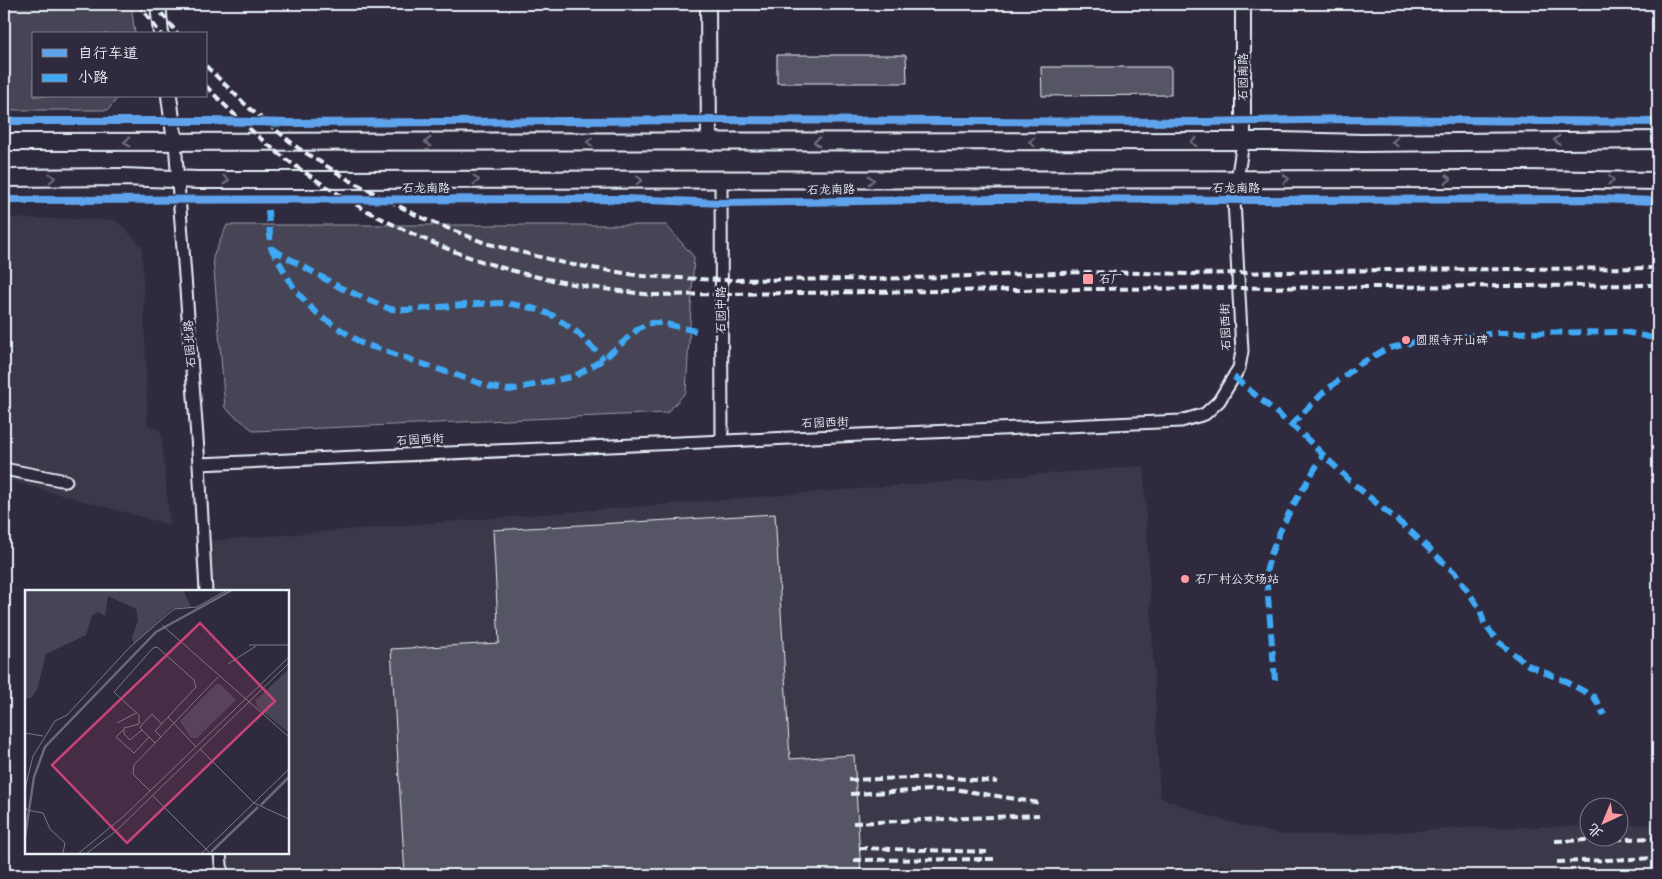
<svg xmlns="http://www.w3.org/2000/svg" width="1662" height="879" viewBox="0 0 1662 879" font-family="Kalam,'LXGW WenKai TC',sans-serif">
	<style>
		.built { fill: #3b3749 }
		.green { fill: #464455; stroke: #979aa6 }
		.building { fill: #575565; stroke: #e8f1f8 }
		.lines { fill: none; stroke-linecap: round; stroke-linejoin: round }
		.minor-casing { stroke: #e8f1f8; stroke-width: 15 }
		.tertiary-casing { stroke: #e8f1f8; stroke-width: 18 }
		.secondary-casing { stroke: #e8f1f8; stroke-width: 20 }
		.minor { stroke: #2f2a3d; stroke-width: 11 }
		.tertiary { stroke: #2f2a3d; stroke-width: 14 }
		.secondary { stroke: #2f2a3d; stroke-width: 16 }
		.rail { stroke: #e8f1f8; stroke-width: 4; stroke-dasharray: 8 4; stroke-linecap: butt }
		.quiet { stroke: #3fa9f5; stroke-width: 6; stroke-dasharray: 12 6; stroke-linecap: butt }
		.cycleway-casing { stroke: #2f2a3d; stroke-width: 11 }
		.cycleway { stroke: #60a3ed; stroke-width: 8 }
		.oneway { stroke: #70707e }
		.poi-dot { fill: #ff9aa2; stroke: #2f2a3d; stroke-width: 2 }
		.labels { text-anchor: middle; dominant-baseline: central; stroke-width: 5; stroke-linejoin: round; paint-order: stroke }
		.street-label { font-size: 12px; fill: #e8f1f8; stroke: #2f2a3d }
		.poi-label { font-size: 12px; fill: #e8f1f8; stroke: #2f2a3d; text-anchor: start }
		.inset-river { fill: none; stroke: #696978; stroke-width: 2.5 }
		.inset-road { fill: none; stroke: #797a88; stroke-width: 1 }
		.view { fill: #ca437a; fill-opacity: 0.15; stroke: #ca437a; stroke-width: 2.5 }
		.inset-edge { fill: none; stroke: #e8f1f8; stroke-width: 2.5 }
	</style>
	<rect width="100%" height="100%" fill="#2f2a3d"/>
	<filter id="ink" filterUnits="userSpaceOnUse"><feTurbulence type="fractalNoise" baseFrequency=".02" numOctaves="2"/><feDisplacementMap in="SourceGraphic" scale="10" xChannelSelector="R" yChannelSelector="G"/><feConvolveMatrix kernelMatrix="1 2 1 2 8 2 1 2 1" color-interpolation-filters="sRGB"/></filter>
	<g filter="url(#ink)">
		<!-- built -->
		<g class="built">
			<polygon points="4,218 116,220 142,246 148,425 161,431 170,525 4,479"/>
			<polygon points="1144,466 1160,797 1208,816 1252,828 1285,835 1343,835 1464,828 1589,826 1590,836 1620,836 1620,825 1658,825 1658,875 230,875 228,853 288,853 288,592 210,591 206,541"/>
		</g>
		<!-- green -->
		<g class="green">
			<polygon points="4,4 131,4 135,34 34,34 34,96 119,96 108,110 4,110"/>
			<polygon points="227,225 666,225 694,257 686,392 667,413 254,431 225,408 213,257"/>
		</g>
		<!-- building -->
		<g class="building">
			<polygon points="777,55 906,55 907,83 777,83"/>
			<polygon points="1041,67 1171,67 1171,95 1042,96"/>
			<polygon points="775,514 790,759 854,755 861,875 405,875 391,649 499,643 493,530"/>
		</g>
		<g class="lines">
			<!-- minor casing -->
			<g class="minor-casing">
				<g id="minor">
					<polyline points="175,142 199,464 206,592"/>
					<polyline points="721,180 722,440"/>
					<polyline points="199,464 1181,421 1205,414 1219,401 1239,368 1242,351 1234,200 1243,142"/>
					<polyline points="4,469 66,481"/>
					<polyline points="220,853 222,875"/>
				</g>
			</g>
			<!-- tertiary casing -->
			<g class="tertiary-casing">
				<g id="tertiary">
					<polyline points="158,4 161,34"/>
					<polyline points="708,4 709,142"/>
					<polyline points="1243,4 1243,142"/>
					<polyline points="169,96 175,142"/>
				</g>
			</g>
			<!-- secondary casing -->
			<g class="secondary-casing">
				<g id="secondary">
					<polyline points="4,142 1279,141 1363,143 1658,140"/>
					<polyline points="4,178 123,177 198,180 1524,179 1658,181"/>
				</g>
			</g>
			<!-- minor -->
			<use href="#minor" class="minor"/>
			<!-- tertiary -->
			<use href="#tertiary" class="tertiary"/>
			<!-- secondary -->
			<use href="#secondary" class="secondary"/>
			<!-- rail -->
			<g class="rail">
				<polyline points="138,4 161,34"/>
				<polyline points="154,4 178,34"/>
				<polyline points="206,66 249,108 298,148 349,180 420,217 485,243 568,264 642,276 719,280 880,279 1088,272 1191,274 1379,270 1658,268"/>
				<path d="M206,86C232,113 260,140 290,162C371,220 464,264 562,282C591,288 622,291 652,295L1088,289L1658,285"/>
				<polyline points="849,780 942,777 997,782"/>
				<polyline points="851,794 954,789 1040,803"/>
				<polyline points="853,823 1039,815"/>
				<polyline points="1555,841 1658,838"/>
				<polyline points="859,848 987,852"/>
				<polyline points="854,860 997,859"/>
				<polyline points="1557,862 1658,858"/>
			</g>
			<!-- quiet -->
			<g class="quiet">
				<polyline points="268,210 271,248 295,290 316,313 361,343 491,387 510,390 575,376 604,359 638,329 648,323 661,323 701,332"/>
				<polyline points="272,249 341,288 390,309 407,310 475,304 506,303 532,308 552,315 578,333 604,359"/>
				<polyline points="1234,377 1303,435 1350,481 1410,531 1456,574 1480,609 1484,623 1497,641 1528,665 1567,682 1594,697 1604,715"/>
				<polyline points="1291,425 1325,391 1360,364 1386,349 1419,341 1497,333 1625,332 1658,339"/>
				<path d="M1275,680L1266,573C1275,530 1301,493 1323,455"/>
			</g>
			<!-- cycleway casing -->
			<g class="cycleway-casing">
				<g id="cycleway">
					<polyline points="4,121 211,121 290,123 709,120 1204,122 1350,119 1658,122"/>
					<polyline points="4,200 625,199 722,203 998,199 1261,200 1596,199 1658,201"/>
				</g>
			</g>
			<!-- cycleway -->
			<use href="#cycleway" class="cycleway"/>
		</g>
		<!-- one-way arrows -->
		<defs><path id="oneway-chevron" d="M-2-3.5L2.5 0L-2 3.5" fill="none" stroke-width="1.6" stroke-linecap="round" stroke-linejoin="round" transform="scale(1.25)"/></defs>
		<g class="oneway">
			<use href="#oneway-chevron" transform="translate(1557 140) rotate(180)"/>
			<use href="#oneway-chevron" transform="translate(127 142) rotate(180)"/>
			<use href="#oneway-chevron" transform="translate(428 142) rotate(-180)"/>
			<use href="#oneway-chevron" transform="translate(590 142) rotate(180)"/>
			<use href="#oneway-chevron" transform="translate(817 142) rotate(180)"/>
			<use href="#oneway-chevron" transform="translate(1032 142) rotate(180)"/>
			<use href="#oneway-chevron" transform="translate(1194 142) rotate(180)"/>
			<use href="#oneway-chevron" transform="translate(1395 142) rotate(179)"/>
			<use href="#oneway-chevron" transform="translate(52 178) rotate(-1)"/>
			<use href="#oneway-chevron" transform="translate(1286 179)"/>
			<use href="#oneway-chevron" transform="translate(1448 179)"/>
			<use href="#oneway-chevron" transform="translate(226 180)"/>
			<use href="#oneway-chevron" transform="translate(476 180)"/>
			<use href="#oneway-chevron" transform="translate(639 180)"/>
			<use href="#oneway-chevron" transform="translate(871 180)"/>
			<use href="#oneway-chevron" transform="translate(1611 180) rotate(1)"/>
		</g>
	</g>
	<!-- markers -->
	<g class="poi-dot">
		<rect x="1082" y="273" width="12" height="12" rx="2.5"/>
		<circle cx="1406" cy="340" r="5"/>
		<circle cx="1185" cy="579" r="5"/>
	</g>
	<g class="labels">
		<!-- street labels -->
		<g class="street-label">
			<text transform="translate(1243 77) rotate(-90)">石园南路</text>
			<text x="426" y="188">石龙南路</text>
			<text x="1236" y="188">石龙南路</text>
			<text transform="translate(831 190) rotate(-1)">石龙南路</text>
			<text transform="translate(721 310) rotate(-90)">石园中路</text>
			<text transform="translate(1226 327) rotate(-92)">石园西街</text>
			<text transform="translate(190 344) rotate(-94)">石园北路</text>
			<text transform="translate(825 423) rotate(-2)">石园西街</text>
			<text transform="translate(420 440) rotate(-3)">石园西街</text>
		</g>
		<!-- poi labels -->
		<g class="poi-label">
			<text x="1099" y="279">石厂</text>
			<text x="1416" y="340">圆照寺开山碑</text>
			<text x="1195" y="579">石厂村公交场站</text>
		</g>
	</g>
	<!-- overview -->
	<g transform="translate(25 590)">
		<rect width="264" height="264" fill="#2f2a3d"/>
		<path d="M0,0H158L166,17L148,18L109,54L107,47L113,31L111,19L83,6L80,26L73,22L67,25L61,45L21,64L12,100L6,108L0,109ZM264,79V143L232,117L231,110ZM191,94H195L211,110L172,148H166L155,131Z" fill="#464455"/>
		<path class="inset-river" d="M236,215L264,187M0,247L9,187L20,157L131,42L207,0M186,262L233,217"/>
		<path class="inset-road" d="M137,35L264,147M224,55H264M203,74L231,56M143,127L171,157M92,133L111,123M98,140L91,147L109,163L124,147M117,140L115,137L127,124L137,134M0,143L18,146M130,153L117,140L105,150L99,144V138L114,134V125L89,102L128,58L132,57L169,90L171,97L130,141L136,147M175,159L229,213L264,229M0,199L8,166L30,131L42,125L105,57L149,19L172,17L202,0M125,201L108,184L109,175L193,87M128,206L185,263M0,216L2,220L18,223L25,239L40,253L38,263M54,263L99,226L264,67M62,263L91,241L264,73M177,263L264,179"/>
		<path class="view" d="M175,33L250,111L102,253L27,175Z"/>
		<rect width="264" height="264" class="inset-edge"/>
	</g>
	<!-- margin -->
	<rect width="1662" height="879" fill="none" stroke="#2f2a3d" stroke-width="20"/>
	<rect x="10" y="10" width="1642" height="859" fill="none" stroke="#e8f1f8" stroke-width="2" filter="url(#ink)"/>
	<!-- legend -->
	<rect x="32" y="32" width="175" height="65" fill="#2f2a3d" stroke="#797a88"/>
	<rect x="42" y="49" width="25" height="8" fill="#60a3ed" stroke="#797a88"/>
	<text x="78" y="58" font-size="15" fill="#e8f1f8">自行车道</text>
	<rect x="42" y="74" width="25" height="8" fill="#3fa9f5" stroke="#797a88"/>
	<text x="78" y="82" font-size="15" fill="#e8f1f8">小路</text>
	<!-- north arrow -->
	<g transform="translate(1604 822) rotate(224)"><circle r="24" fill="#2f2a3d" stroke="#797a88"/>
	<path d="M0-4L9 19L0 12L-9 19Z" fill="#ff9aa2"/>
	<text y="-8" font-size="14" font-weight="bold" text-anchor="middle" fill="#e8f1f8">北</text>
	</g>
</svg>
